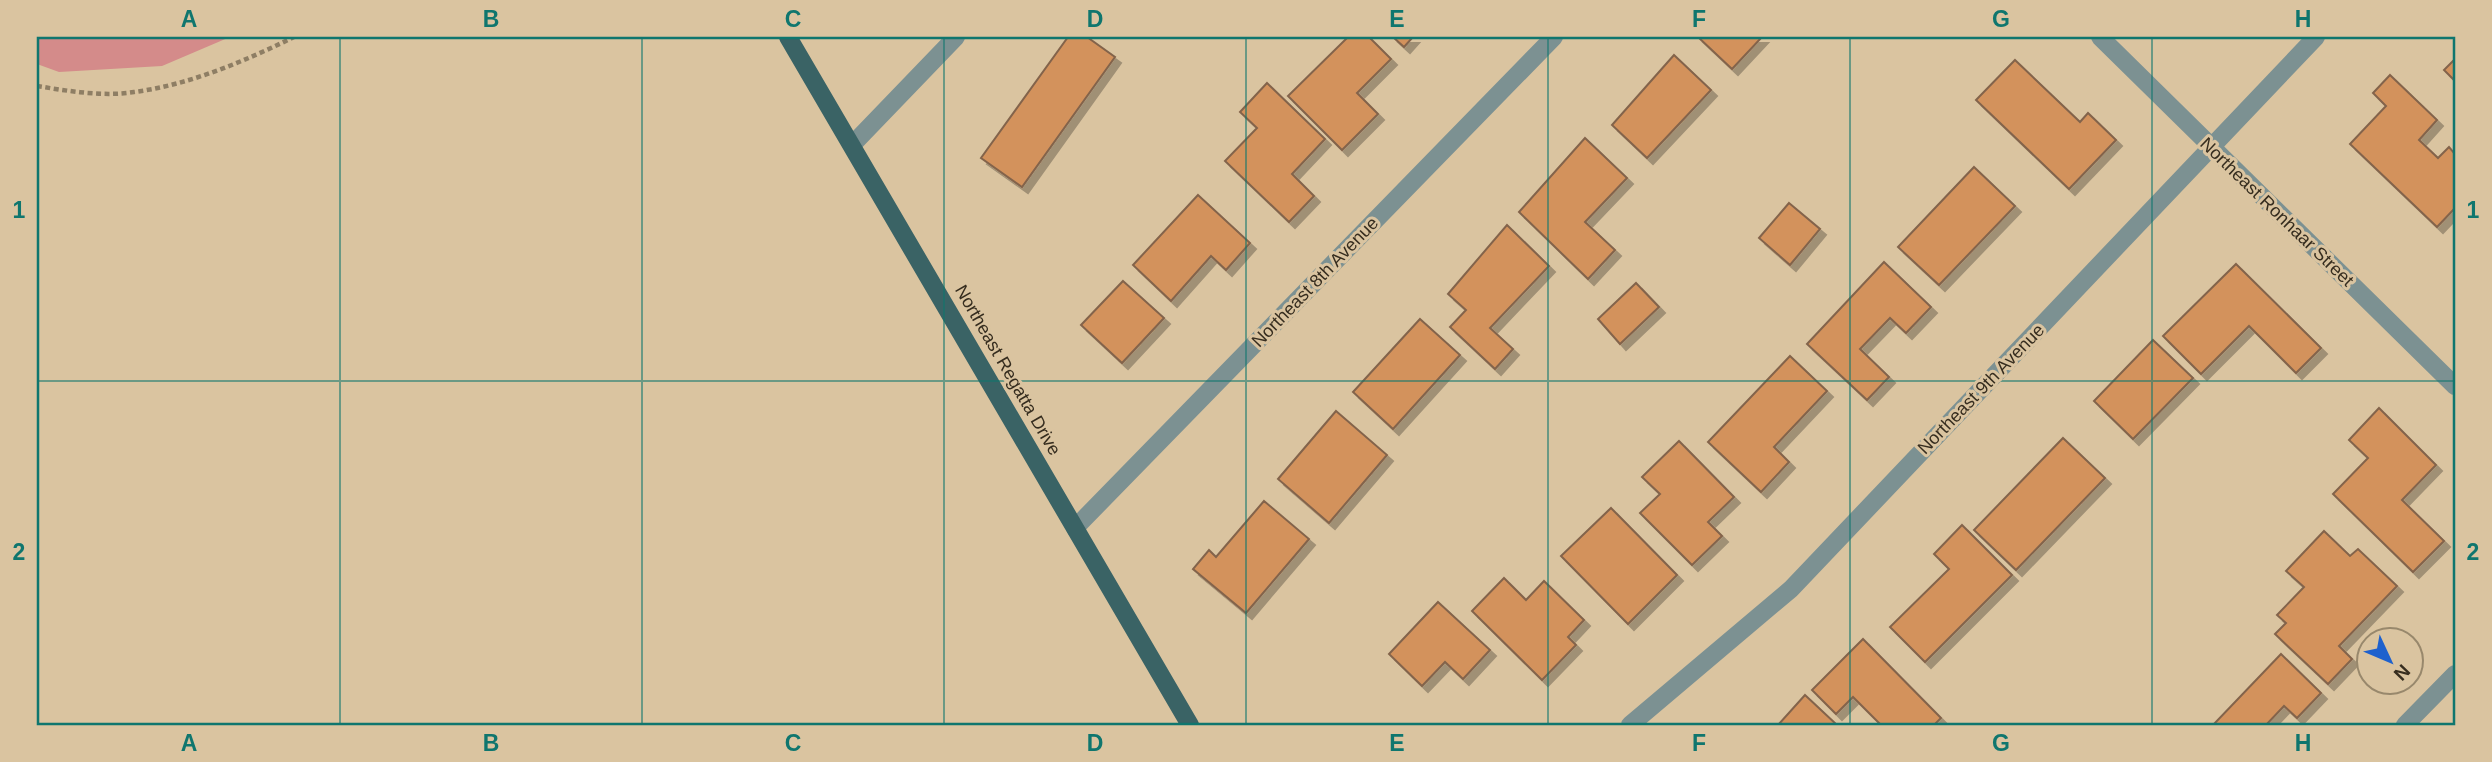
<svg xmlns="http://www.w3.org/2000/svg" width="2492" height="762" viewBox="0 0 2492 762" font-family="Helvetica,sans-serif">
	<style>
		.green { fill: #d48b8a }
		.building { fill: #d3925c; stroke: #83644b; stroke-width: 2; filter: url(#shadow) }
		.lines { fill: none; stroke-linecap: round; stroke-linejoin: round }
		.path { stroke: #8e7e64; stroke-width: 4.5; stroke-dasharray: 5 3.5; stroke-linecap: butt }
		.minor { stroke: #7c9192; stroke-width: 18 }
		.major { stroke: #3a6365; stroke-width: 18 }
		.grid { fill: none; stroke: #0f766e; stroke-width: 2; stroke-opacity: 0.55 }
		.labels { text-anchor: middle; dominant-baseline: central; stroke-width: 6; stroke-linejoin: round; paint-order: stroke }
		.street-label { font-size: 18px; fill: #362d1f; stroke: #dac4a0 }
		.neatline { fill: none; stroke: #0f766e; stroke-width: 2.5 }
		.grid-label { font-size: 23px; text-anchor: middle; font-weight: bold; fill: #0f766e }
	</style>
	<defs>
		<filter id="shadow"><feDropShadow dx="6" dy="6" stdDeviation="0" flood-color="#0004"/></filter>
	</defs>
	<rect width="100%" height="100%" fill="#dac4a0"/>
	<!-- green -->
	<polygon class="green" points="37,37 230,37 162,66 59,72 37,64"/>
	<!-- building -->
	<g class="building">
		<polygon points="1068,37 1087,37 1115,57 1022,187 981,158"/>
		<polygon points="1348,37 1369,37 1391,59 1357,93 1378,114 1342,150 1288,96"/>
		<polygon points="1393,37 1413,37 1404,47"/>
		<polygon points="1698,37 1762,37 1732,69"/>
		<polygon points="1674,55 1711,90 1647,158 1612,125"/>
		<polygon points="2455,59 2455,81 2444,70"/>
		<polygon points="2015,60 2080,122 2088,113 2116,140 2069,189 1976,100"/>
		<polygon points="2390,75 2437,120 2419,140 2438,158 2449,147 2455,154 2455,208 2437,227 2350,144 2386,106 2373,93"/>
		<polygon points="1267,83 1325,139 1292,174 1314,196 1289,222 1225,161 1257,128 1240,112"/>
		<polygon points="1585,138 1627,178 1585,222 1615,250 1588,279 1519,212"/>
		<polygon points="1974,167 2015,206 1939,285 1898,247"/>
		<polygon points="1198,195 1250,243 1226,270 1211,256 1171,301 1133,265"/>
		<polygon points="1789,203 1820,229 1790,265 1759,238"/>
		<polygon points="1507,225 1549,266 1490,328 1513,349 1495,369 1450,327 1466,310 1448,294"/>
		<polygon points="1884,262 1931,307 1906,333 1890,318 1860,349 1889,377 1867,400 1807,344"/>
		<polygon points="2236,264 2321,348 2296,373 2249,326 2201,374 2163,336"/>
		<polygon points="1123,281 1164,318 1122,363 1081,325"/>
		<polygon points="1636,283 1659,307 1620,344 1598,319"/>
		<polygon points="1420,319 1460,355 1393,429 1353,392"/>
		<polygon points="2153,340 2193,378 2133,439 2094,401"/>
		<polygon points="1790,356 1827,391 1774,447 1789,462 1761,492 1708,442"/>
		<polygon points="2379,408 2436,465 2402,500 2444,541 2413,572 2333,494 2368,458 2349,440"/>
		<polygon points="1336,411 1387,455 1329,523 1278,479"/>
		<polygon points="2063,438 2105,478 2016,570 1974,530"/>
		<polygon points="1679,441 1734,497 1708,522 1722,536 1692,565 1640,513 1660,494 1642,477"/>
		<polygon points="1264,501 1309,539 1246,613 1193,569 1209,550 1216,557"/>
		<polygon points="1611,508 1677,575 1628,624 1561,556"/>
		<polygon points="1962,525 2012,575 1925,662 1890,627 1949,569 1934,554"/>
		<polygon points="2324,531 2350,556 2358,549 2397,586 2339,646 2352,659 2328,684 2275,634 2286,623 2277,615 2304,587 2286,571"/>
		<polygon points="1504,578 1526,600 1544,581 1584,620 1568,637 1576,645 1542,680 1472,611"/>
		<polygon points="1438,602 1490,650 1463,679 1445,662 1422,686 1389,654"/>
		<polygon points="1863,639 1941,718 1934,725 1881,725 1853,697 1836,714 1812,690"/>
		<polygon points="2281,654 2321,693 2297,718 2284,706 2266,725 2213,725"/>
		<polygon points="1805,695 1837,725 1778,725"/>
	</g>
	<g class="lines">
		<!-- path -->
		<path class="path" d="M37,86C68,91 103,97 134,92C189,85 245,61 294,37"/>
		<!-- minor -->
		<g class="minor">
			<polyline points="2100,37 2455,386"/>
			<polyline points="852,145 956,37"/>
			<polyline points="1075,528 1554,37"/>
			<polyline points="1630,725 1791,589 2316,37"/>
			<polyline points="2405,725 2455,674"/>
		</g>
		<!-- major -->
		<polyline class="major" points="788,37 1190,725"/>
	</g>
	<!-- grid -->
	<path class="grid" d="M340,37V725M642,37V725M944,37V725M1246,37V725M1548,37V725M1850,37V725M2152,37V725M37,381H2455"/>
	<g class="labels">
		<!-- street labels -->
		<g class="street-label">
			<text transform="translate(2277 212) rotate(44)">Northeast Ronhaar Street</text>
			<text transform="translate(1315 282) rotate(-46)">Northeast 8th Avenue</text>
			<text transform="translate(1008 370) rotate(60)">Northeast Regatta Drive</text>
			<text transform="translate(1981 389) rotate(-46)">Northeast 9th Avenue</text>
		</g>
	</g>
	<!-- border -->
	<rect width="2492" height="762" fill="none" stroke="#dac4a0" stroke-width="77"/>
	<!-- north arrow -->
	<g transform="translate(2390 661) rotate(134)"><circle r="33" fill="#dac4a0" stroke="#98886c" stroke-width="2"/>
	<path d="M0-5L12 26L0 18L-12 26Z" fill="#1e61cd"/>
	<text y="-10" font-size="19" font-weight="bold" text-anchor="middle" fill="#362d1f">N</text>
	</g>
	<rect x="38" y="38" width="2416" height="686" class="neatline"/>
	<g class="grid-label">
		<text x="189" y="27">A</text>
		<text x="491" y="27">B</text>
		<text x="793" y="27">C</text>
		<text x="1095" y="27">D</text>
		<text x="1397" y="27">E</text>
		<text x="1699" y="27">F</text>
		<text x="2001" y="27">G</text>
		<text x="2303" y="27">H</text>
		<text x="19" y="218">1</text>
		<text x="2473" y="218">1</text>
		<text x="19" y="560">2</text>
		<text x="2473" y="560">2</text>
		<text x="189" y="751">A</text>
		<text x="491" y="751">B</text>
		<text x="793" y="751">C</text>
		<text x="1095" y="751">D</text>
		<text x="1397" y="751">E</text>
		<text x="1699" y="751">F</text>
		<text x="2001" y="751">G</text>
		<text x="2303" y="751">H</text>
	</g>
</svg>
